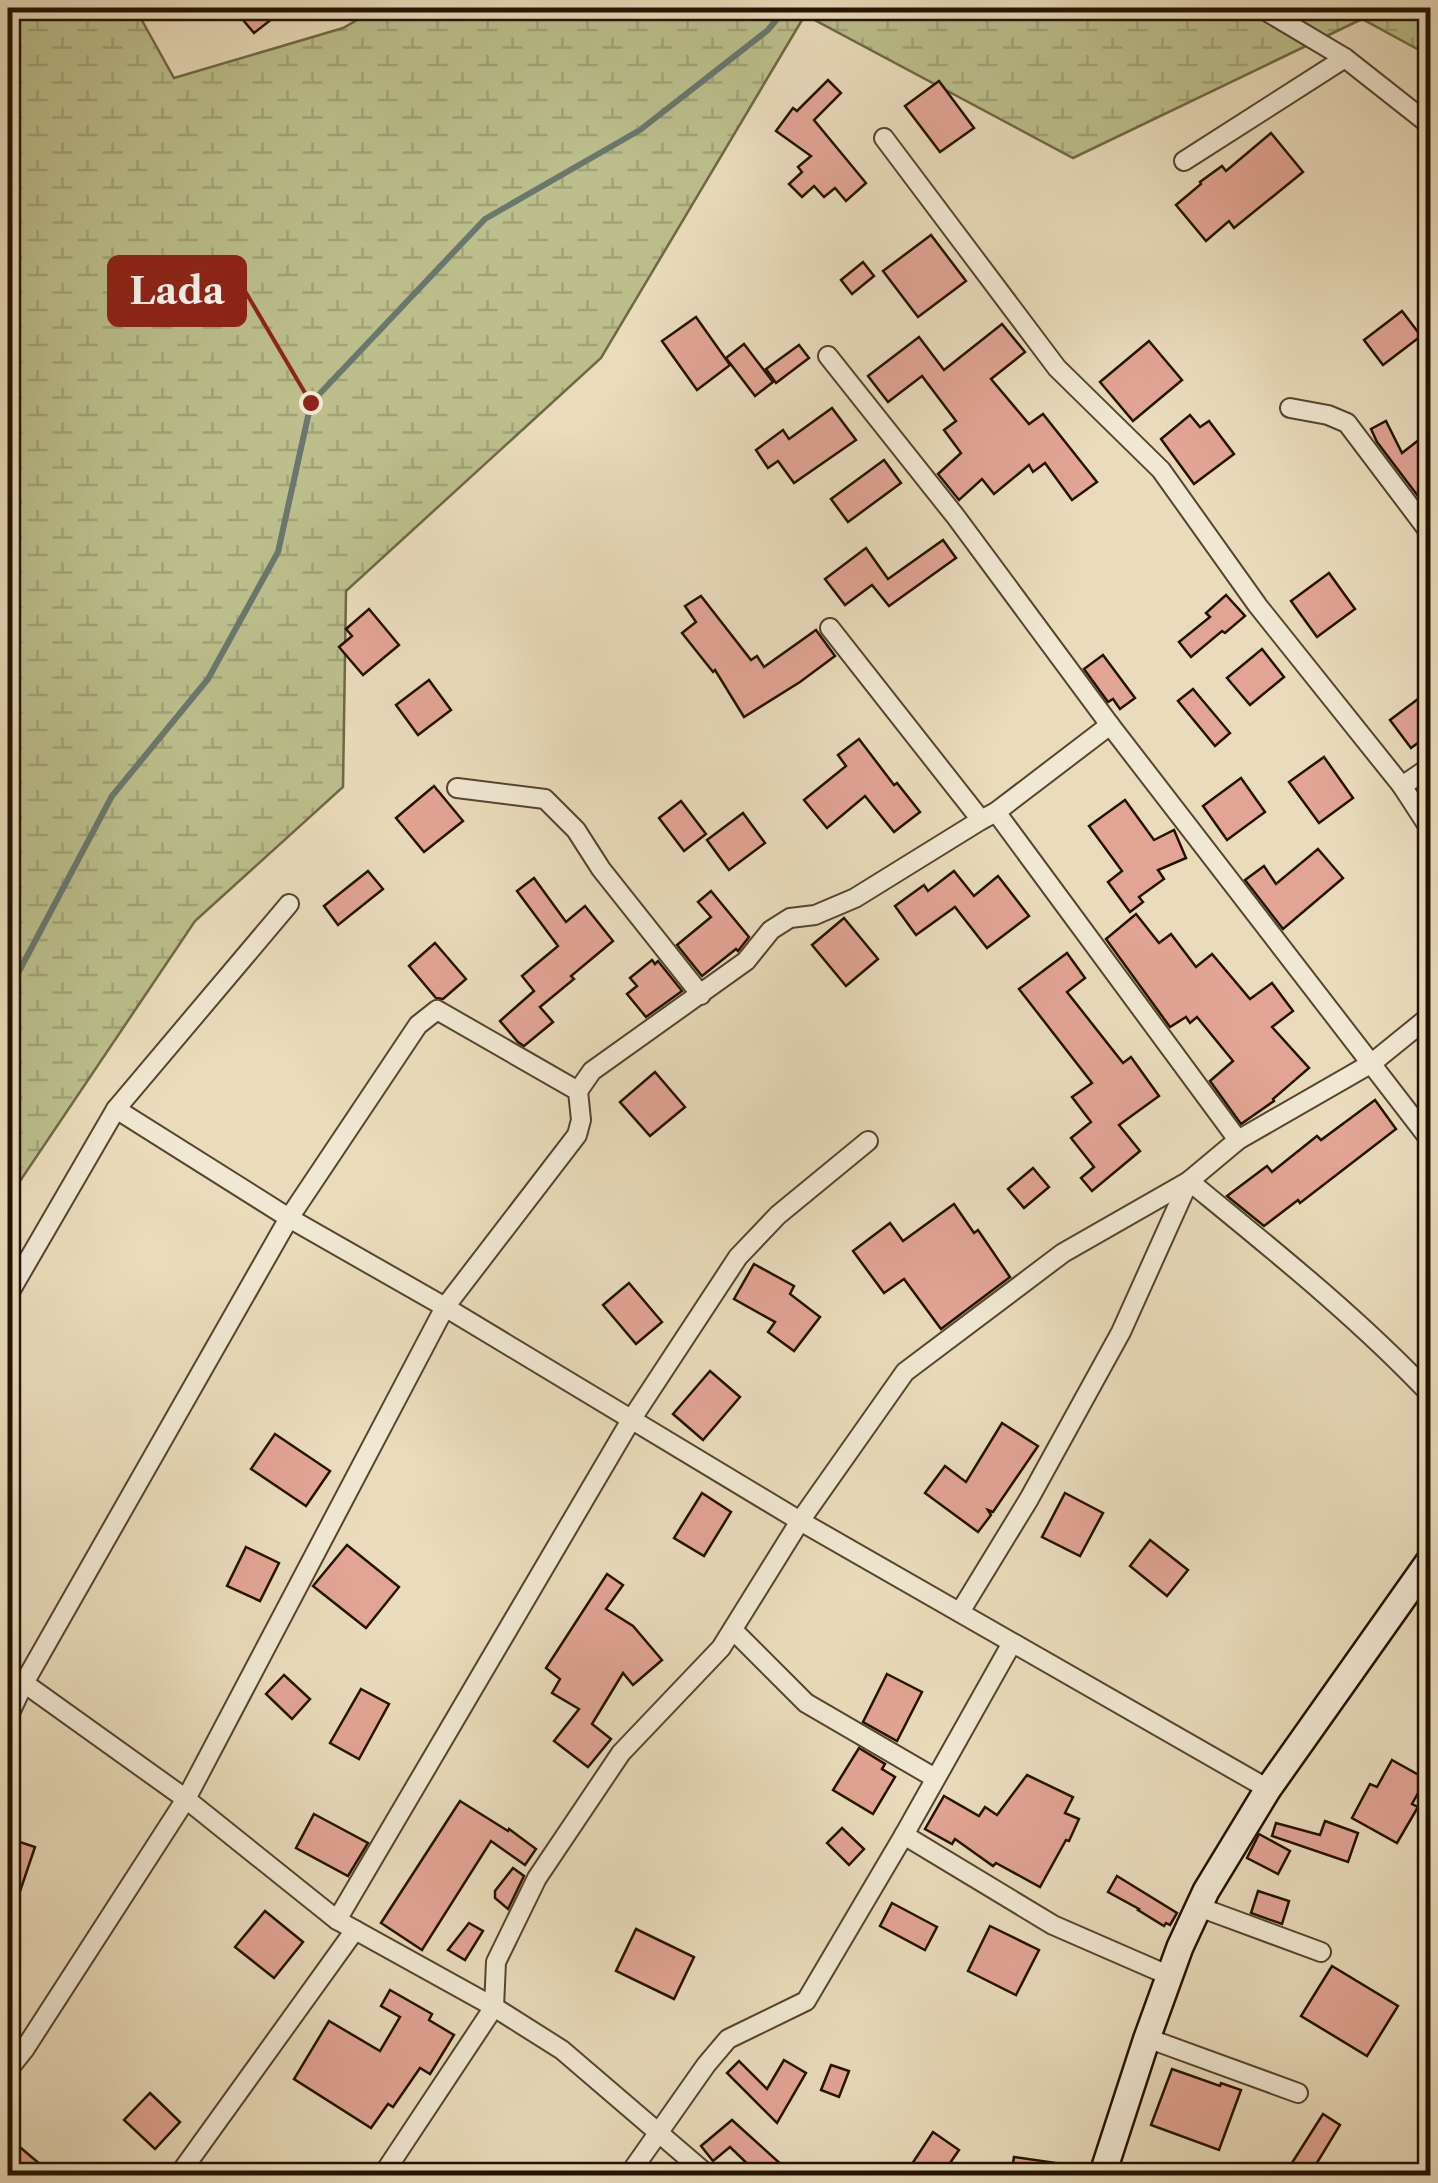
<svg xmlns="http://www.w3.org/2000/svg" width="1438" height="2183" viewBox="0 0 1438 2183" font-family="'Libre Caslon Text',serif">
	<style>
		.wetland { fill: url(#wetland-marsh); stroke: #706846; stroke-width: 2.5 }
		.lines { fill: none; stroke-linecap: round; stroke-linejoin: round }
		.stream { stroke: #6a776e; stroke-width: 6 }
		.building { fill: #e2a593; stroke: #231200; stroke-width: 2.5 }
		.street-casing { stroke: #55442f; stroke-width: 22 }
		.secondary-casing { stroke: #231200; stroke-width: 30 }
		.street { stroke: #f1e8d3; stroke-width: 18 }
		.secondary { stroke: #f1e8d3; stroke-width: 25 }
		.leader { fill: none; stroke: #8f2418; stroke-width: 4 }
		.callout-dot { fill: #8f2418; stroke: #f1e8d3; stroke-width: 4 }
		.callout { fill: #8f2418; stroke: #8f2418; stroke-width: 4 }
		.callout-label { font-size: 38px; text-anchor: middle; font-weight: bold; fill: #fff }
	</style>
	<defs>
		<pattern id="wetland-marsh" width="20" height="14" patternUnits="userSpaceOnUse" patternTransform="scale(2.5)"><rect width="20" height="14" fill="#bcbf8c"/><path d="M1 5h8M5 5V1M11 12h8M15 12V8" fill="none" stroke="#a1a377"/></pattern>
	</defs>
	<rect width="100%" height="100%" fill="#eadcbb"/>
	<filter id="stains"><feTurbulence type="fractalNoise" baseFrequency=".002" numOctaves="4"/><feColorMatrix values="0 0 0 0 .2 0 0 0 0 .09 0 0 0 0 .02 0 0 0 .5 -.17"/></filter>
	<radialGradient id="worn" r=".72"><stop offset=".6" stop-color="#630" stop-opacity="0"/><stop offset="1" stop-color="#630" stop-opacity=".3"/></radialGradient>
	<!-- wetland -->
	<polygon class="wetland" points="8,8 135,8 174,78 343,28 378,8 1430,8 1430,56 1362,19 1073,158 805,15 601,358 346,591 343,787 195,921 8,1199 8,767 17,756 8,736 8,178 15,87 8,79"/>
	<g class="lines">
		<!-- stream -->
		<polyline class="stream" points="8,992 112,796 208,679 278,552 311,403 485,219 640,130 768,30 786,8"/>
	</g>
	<!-- building -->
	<g class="building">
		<polygon points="233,8 286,8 254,33"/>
		<polygon points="828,80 841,93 814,120 866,183 846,201 835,188 824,197 814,186 802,197 789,184 802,172 798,167 811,156 776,131 793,108 797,111"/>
		<polygon points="939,81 974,128 940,152 905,106"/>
		<polygon points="1271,133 1303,172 1234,228 1229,221 1206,241 1176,205 1201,184 1200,182 1222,166 1226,171"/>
		<polygon points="931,235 966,281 918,317 883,271"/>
		<polygon points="863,262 874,276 852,294 841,280"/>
		<polygon points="1402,311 1421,336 1383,365 1364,340"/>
		<polygon points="696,317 730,365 697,390 662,341"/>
		<polygon points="1002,324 1025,352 991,379 1029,424 1043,414 1097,482 1072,500 1045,463 1033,472 1029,465 994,494 982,479 959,500 938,474 961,453 944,430 956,421 922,376 888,402 868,376 919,337 944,370"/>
		<polygon points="1149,341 1182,380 1133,421 1100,382"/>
		<polygon points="744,344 773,382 755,396 726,358"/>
		<polygon points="799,345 809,358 776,383 766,369"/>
		<polygon points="832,408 856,440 794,483 778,461 768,468 756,450 783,430 789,439"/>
		<polygon points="1190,415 1200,427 1209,421 1234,454 1194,484 1161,439"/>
		<polygon points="1386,421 1402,453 1420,439 1430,452 1430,512 1377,442 1371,429"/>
		<polygon points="884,460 901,483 848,522 831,499"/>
		<polygon points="943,540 956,558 889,606 872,585 845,605 825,579 866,548 888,579"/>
		<polygon points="1329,573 1355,609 1317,637 1291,601"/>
		<polygon points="1226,595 1245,616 1225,633 1222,631 1191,657 1179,642 1210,617 1206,613"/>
		<polygon points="701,596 751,660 757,656 764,667 816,630 835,656 800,682 744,717 715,670 713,672 682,633 696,622 685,606"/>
		<polygon points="369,609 399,645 363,675 339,647 352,636 346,629"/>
		<polygon points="1262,649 1284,677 1250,705 1227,678"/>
		<polygon points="1103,655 1135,698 1120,709 1113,699 1108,702 1084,669"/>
		<polygon points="429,680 451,710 418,735 396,705"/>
		<polygon points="1193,689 1230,733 1215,746 1178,701"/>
		<polygon points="1418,699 1430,715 1430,734 1411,748 1390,720"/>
		<polygon points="859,739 894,785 897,783 920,812 894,832 865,796 827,828 804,800 846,766 838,755"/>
		<polygon points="1324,757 1353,798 1319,823 1289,782"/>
		<polygon points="1241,778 1265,812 1227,840 1203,806"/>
		<polygon points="434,786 463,821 424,852 396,818"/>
		<polygon points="1125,800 1154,840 1174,830 1186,858 1158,870 1164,879 1139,897 1143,902 1130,912 1108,882 1122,871 1089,826"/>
		<polygon points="681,801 706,834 684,851 659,818"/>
		<polygon points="743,813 765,843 729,870 707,840"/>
		<polygon points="1318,849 1343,878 1283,929 1245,880 1264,866 1276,884"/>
		<polygon points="368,871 383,889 338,925 324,906"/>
		<polygon points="954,871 974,896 998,876 1029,916 987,948 955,907 916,935 895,906 924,885 928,891"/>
		<polygon points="534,878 566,922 585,906 613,941 571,976 574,979 540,1007 553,1022 524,1046 518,1042 500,1021 534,991 522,976 558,946 517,891"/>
		<polygon points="711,891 749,937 738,951 736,949 702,976 677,945 711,917 698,902"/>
		<polygon points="1136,914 1159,943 1171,934 1196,967 1212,954 1250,999 1272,983 1293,1011 1272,1027 1309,1068 1273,1099 1274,1101 1241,1124 1210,1081 1233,1061 1197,1017 1190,1023 1186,1017 1170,1027 1106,939"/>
		<polygon points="844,918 878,959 846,986 812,945"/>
		<polygon points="435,943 466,979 443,999 436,998 409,966"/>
		<polygon points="1067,953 1085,978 1067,992 1123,1063 1131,1057 1159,1096 1119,1125 1140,1151 1092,1191 1081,1178 1094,1167 1071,1138 1091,1122 1072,1097 1092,1083 1019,989"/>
		<polygon points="652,960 655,964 658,961 682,991 646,1017 627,994 637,986 630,978"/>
		<polygon points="655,1072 685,1107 650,1136 620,1102"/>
		<polygon points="1375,1100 1396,1129 1300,1203 1298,1200 1264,1226 1227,1196 1267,1166 1272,1172 1317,1136 1321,1140"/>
		<polygon points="1033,1168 1049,1187 1024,1208 1008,1189"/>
		<polygon points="954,1204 974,1233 978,1230 1010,1277 941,1329 904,1279 884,1293 853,1251 890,1223 903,1241"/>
		<polygon points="754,1264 794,1286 790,1294 820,1317 794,1351 768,1332 775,1322 734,1299"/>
		<polygon points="629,1283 662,1322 636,1344 603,1305"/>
		<polygon points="710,1371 740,1397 703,1440 673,1414"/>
		<polygon points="1002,1423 1038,1446 993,1512 988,1510 991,1515 978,1532 925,1493 945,1466 966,1482"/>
		<polygon points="275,1434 330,1471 306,1506 251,1469"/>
		<polygon points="702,1493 731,1512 704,1556 674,1538"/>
		<polygon points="1065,1493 1103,1513 1080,1556 1042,1537"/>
		<polygon points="1150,1540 1188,1570 1167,1596 1130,1566"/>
		<polygon points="347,1545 399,1587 366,1628 313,1586"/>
		<polygon points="246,1547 279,1563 260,1601 227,1586"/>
		<polygon points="607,1574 623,1585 606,1609 633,1626 662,1660 633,1685 623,1673 592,1724 611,1739 588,1767 554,1741 579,1709 552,1693 560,1679 546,1668"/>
		<polygon points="887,1674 922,1692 897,1741 863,1722"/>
		<polygon points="284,1675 310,1699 292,1719 266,1694"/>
		<polygon points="361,1689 389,1704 359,1759 330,1743"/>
		<polygon points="859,1748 885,1764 882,1769 895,1777 873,1814 833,1790"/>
		<polygon points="1392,1760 1426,1779 1412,1804 1418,1807 1397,1843 1352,1818 1370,1784 1377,1787"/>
		<polygon points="1027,1775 1073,1797 1065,1813 1079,1819 1069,1841 1066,1840 1040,1887 996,1863 993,1866 955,1839 952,1844 925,1829 944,1796 979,1816 985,1807 997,1815"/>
		<polygon points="460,1801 508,1831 509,1829 536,1849 525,1865 491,1841 422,1950 381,1923"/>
		<polygon points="314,1814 368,1843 348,1876 296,1848"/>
		<polygon points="1325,1821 1358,1833 1348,1862 1272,1836 1276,1823 1320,1835"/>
		<polygon points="842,1828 864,1849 849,1865 827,1843"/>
		<polygon points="1259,1834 1290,1851 1278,1874 1247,1858"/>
		<polygon points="8,1838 35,1847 10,1921 8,1920"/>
		<polygon points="513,1868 524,1876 508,1909 495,1898 495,1891"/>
		<polygon points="1117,1876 1177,1913 1170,1925 1166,1923 1164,1926 1138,1910 1139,1909 1108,1892"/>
		<polygon points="1258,1891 1289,1901 1282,1924 1251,1913"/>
		<polygon points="892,1903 937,1927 925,1950 880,1926"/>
		<polygon points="265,1911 303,1942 274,1978 235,1947"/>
		<polygon points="469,1923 483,1931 465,1960 448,1950"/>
		<polygon points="990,1926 1039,1950 1016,1995 968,1971"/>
		<polygon points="636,1929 694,1957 674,1999 616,1971"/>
		<polygon points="1332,1966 1398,2006 1367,2056 1301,2016"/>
		<polygon points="390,1990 432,2014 429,2020 454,2035 430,2074 420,2068 393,2107 388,2104 371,2128 294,2079 329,2021 380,2051 400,2017 381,2006"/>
		<polygon points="784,2060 806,2073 777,2123 727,2073 739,2061 767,2089"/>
		<polygon points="831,2065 849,2071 839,2097 821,2090"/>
		<polygon points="1172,2069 1220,2086 1221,2083 1241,2090 1219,2150 1151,2125"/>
		<polygon points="150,2093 180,2122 155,2149 124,2120"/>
		<polygon points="1323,2114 1340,2125 1309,2176 1304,2176 1290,2166"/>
		<polygon points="732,2120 794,2176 760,2176 730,2147 713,2161 701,2146"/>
		<polygon points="933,2132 959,2150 941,2176 904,2176"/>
		<polygon points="8,2137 54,2176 8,2176"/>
		<polygon points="1014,2157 1070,2165 1069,2176 1011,2176"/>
	</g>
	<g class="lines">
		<!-- street casing -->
		<g class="street-casing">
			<g id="street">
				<polyline points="1261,8 1345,58 1430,125"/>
				<polyline points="884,138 1057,368 1161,470 1258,606 1402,786 1430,829"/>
				<polyline points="1184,161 1345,58"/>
				<polyline points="828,356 956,517 1110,725 1430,1140"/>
				<polyline points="1290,408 1328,415 1347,423 1430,533"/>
				<polyline points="830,628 981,820"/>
				<polyline points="1402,786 1430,767"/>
				<polyline points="457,788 545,799 576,830 601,869 701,995"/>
				<polyline points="996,812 1238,1140"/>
				<polyline points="116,1109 289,1218 445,1307 800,1521 1268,1789"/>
				<polyline points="8,1295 116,1109 289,904"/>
				<polyline points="960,1612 1029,1499 1121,1332 1189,1181 1238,1140 1372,1063 1430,1016"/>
				<polyline points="733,1630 806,1703 935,1778"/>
				<polyline points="8,1675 24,1683 186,1799 337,1920 494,2007 562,2050 709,2176"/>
				<polyline points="8,1717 24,1683 289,1218 418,1025 437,1010 578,1091"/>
				<polyline points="904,1835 1053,1925 1170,1976"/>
				<polyline points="1199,1907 1321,1952"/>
				<polyline points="337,1920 631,1420 738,1257 778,1215 868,1141"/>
				<polyline points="1147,2038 1298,2093"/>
				<polyline points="8,2070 24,2050 186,1799 445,1307 577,1135 581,1120 578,1091 592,1071 746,961 771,930 790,918 815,915 855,898 981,820 996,812 1110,725"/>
				<polyline points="178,2176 355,1930"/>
				<path d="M382,2176L494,2007L496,1962L537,1878L621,1753L721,1648L800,1521L905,1372L1063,1253L1189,1181C1272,1249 1356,1316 1430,1394"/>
				<polyline points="628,2176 706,2065 728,2039 806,2001 904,1835 1012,1643"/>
			</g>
		</g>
		<!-- secondary casing -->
		<g class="secondary-casing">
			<polyline id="secondary" points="1102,2176 1147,2038 1180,1947 1206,1891 1268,1789 1430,1560"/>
		</g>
		<!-- street -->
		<use href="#street" class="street"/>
		<!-- secondary -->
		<use href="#secondary" class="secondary"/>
	</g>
	<!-- callouts -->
	<path class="leader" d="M311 403L245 291"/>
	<circle class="callout-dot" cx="311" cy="403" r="10"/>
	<rect class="callout" x="109" y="257" width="136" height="68" rx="10"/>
	<g class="callout-label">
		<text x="177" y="304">Lada</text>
	</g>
	<!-- margin -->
	<rect width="1438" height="2183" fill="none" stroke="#eadcbb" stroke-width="40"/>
	<rect x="10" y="10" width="1418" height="2163" fill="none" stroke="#231200" stroke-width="5"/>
	<rect x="20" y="20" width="1398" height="2143" fill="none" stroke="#231200" stroke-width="2.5"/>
	<rect width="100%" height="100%" filter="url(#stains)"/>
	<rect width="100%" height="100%" fill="url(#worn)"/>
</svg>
